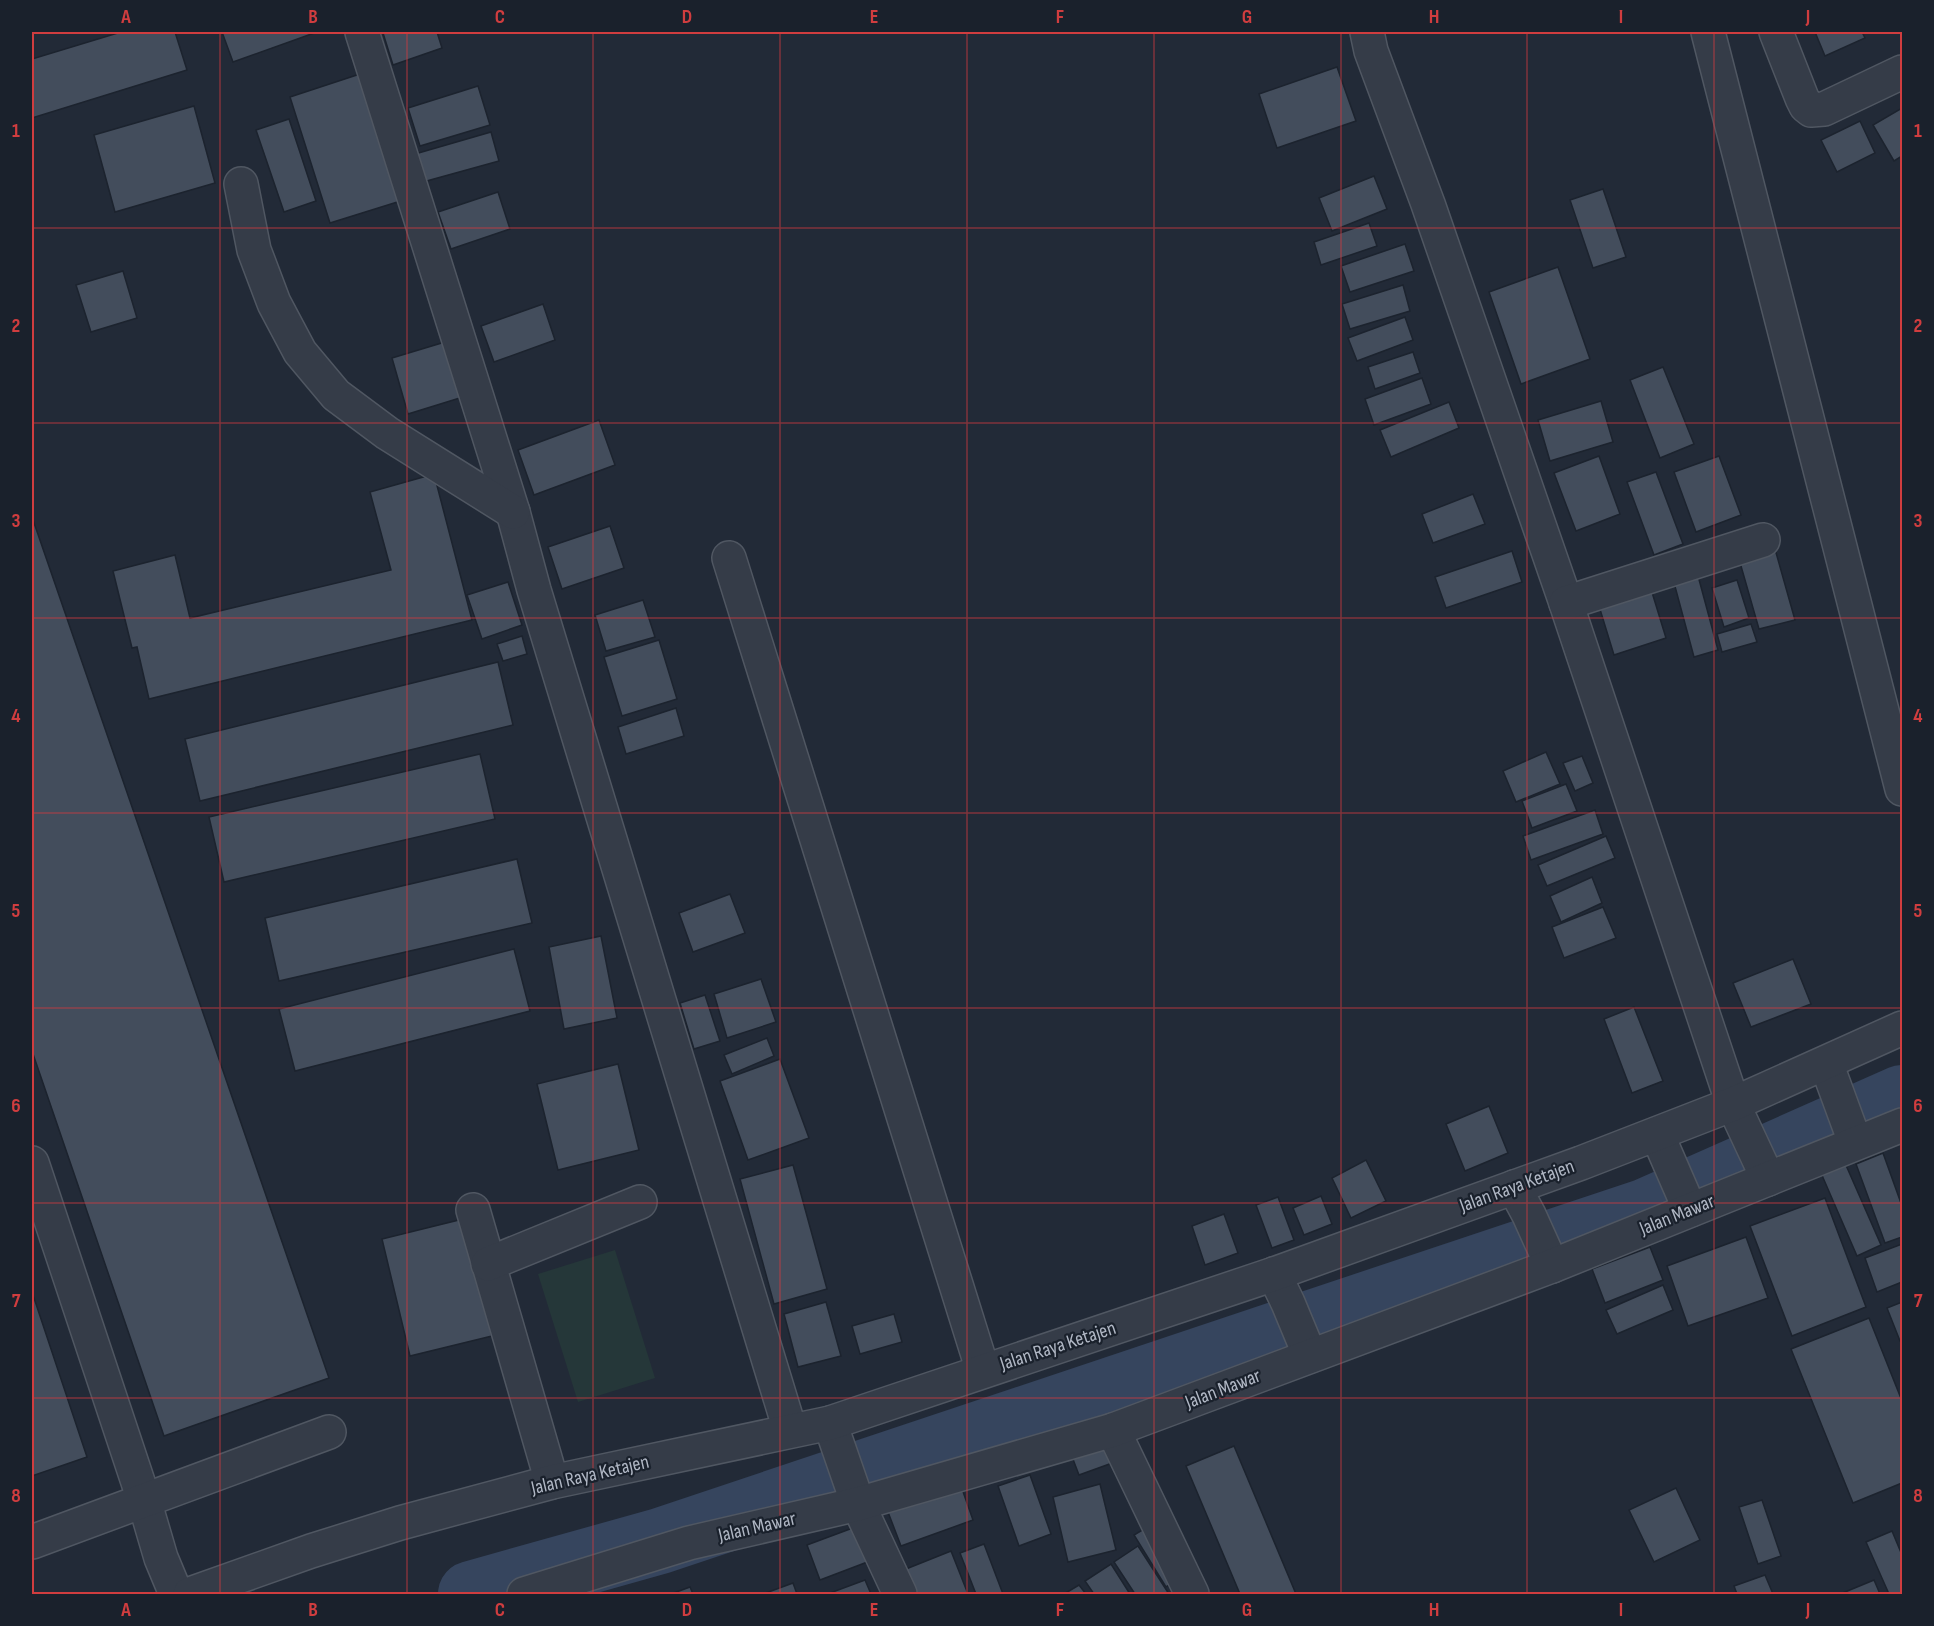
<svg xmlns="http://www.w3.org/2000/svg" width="1934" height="1626" viewBox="0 0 1934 1626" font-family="'Sofia Sans Condensed',sans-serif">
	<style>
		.green { fill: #253739 }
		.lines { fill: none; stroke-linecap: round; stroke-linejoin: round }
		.river { stroke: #36455e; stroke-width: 66 }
		.building { fill: #434d5c; stroke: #1c232e; stroke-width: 1.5 }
		.minor-casing { stroke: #505762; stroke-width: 36 }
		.minor { stroke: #353c48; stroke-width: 33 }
		.grid { fill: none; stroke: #d03d3f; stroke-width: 1.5; stroke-opacity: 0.55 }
		.labels { text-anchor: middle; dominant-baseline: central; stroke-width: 4.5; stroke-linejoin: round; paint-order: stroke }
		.street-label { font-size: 20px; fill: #b0b7c4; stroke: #1a212c }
		.neatline { fill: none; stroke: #d03d3f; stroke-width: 2 }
		.grid-label { font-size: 20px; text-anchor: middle; font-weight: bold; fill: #d03d3f }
	</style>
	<rect width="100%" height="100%" fill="#222a37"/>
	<!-- green -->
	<polygon class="green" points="615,1250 655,1378 578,1402 538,1274"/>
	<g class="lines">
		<!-- river -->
		<polyline class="river" points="471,1594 660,1541 1647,1211 1902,1098"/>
	</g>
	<!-- building -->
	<g class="building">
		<polygon points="121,32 175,32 187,70 32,118 32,59"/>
		<polygon points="222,32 317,32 233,62"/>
		<polygon points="388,32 437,32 442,48 393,65 383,33"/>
		<polygon points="1815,32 1862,32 1865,38 1825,56"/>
		<polygon points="1337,67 1356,121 1277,148 1259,94"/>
		<polygon points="366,72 407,199 330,223 290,97"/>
		<polygon points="478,86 490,125 420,146 408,108"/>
		<polygon points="194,106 215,183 115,212 94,135"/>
		<polygon points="1902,108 1902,156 1894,161 1873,125"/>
		<polygon points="289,119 316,201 284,212 256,130"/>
		<polygon points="1860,121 1875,153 1837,172 1821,140"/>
		<polygon points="491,132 499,161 423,182 415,154"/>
		<polygon points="1374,176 1387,209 1332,231 1319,198"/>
		<polygon points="1603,189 1626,257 1593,268 1570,200"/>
		<polygon points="498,192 510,229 451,249 438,212"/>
		<polygon points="1369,223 1377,246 1321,265 1314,242"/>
		<polygon points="1405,244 1414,271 1350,292 1341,266"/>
		<polygon points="1558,267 1590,359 1521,384 1489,292"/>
		<polygon points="123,271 137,318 91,332 76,285"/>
		<polygon points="1403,285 1410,311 1350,329 1342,304"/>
		<polygon points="543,304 555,340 494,362 481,326"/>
		<polygon points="1405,317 1413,340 1357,361 1348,338"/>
		<polygon points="445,342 463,397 408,414 392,358"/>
		<polygon points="1413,352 1420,373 1375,389 1368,367"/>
		<polygon points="1663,367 1694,444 1660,458 1630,380"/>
		<polygon points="1422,378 1431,404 1374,425 1365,399"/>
		<polygon points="1601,401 1613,442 1550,461 1538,420"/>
		<polygon points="1449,402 1459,428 1391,457 1380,430"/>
		<polygon points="599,420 615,465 534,495 518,450"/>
		<polygon points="1599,456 1620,514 1576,531 1554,473"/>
		<polygon points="1719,456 1741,515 1696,532 1674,472"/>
		<polygon points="1656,472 1683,544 1654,555 1627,482"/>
		<polygon points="434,474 472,620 149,699 137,647 132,648 113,571 175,555 190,618 391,570 370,492"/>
		<polygon points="1473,494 1485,524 1433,543 1422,514"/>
		<polygon points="32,517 329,1378 164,1436 32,1051"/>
		<polygon points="610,526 624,568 562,589 548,547"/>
		<polygon points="1775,549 1795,620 1759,629 1739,559"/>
		<polygon points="1512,551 1522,582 1446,608 1435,577"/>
		<polygon points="1697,572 1718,650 1694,657 1673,579"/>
		<polygon points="1737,580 1749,618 1724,627 1712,588"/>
		<polygon points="508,582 522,625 482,639 467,595"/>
		<polygon points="1651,589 1666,638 1614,655 1599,606"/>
		<polygon points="643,600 655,637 606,651 595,615"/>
		<polygon points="1751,624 1757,642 1722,652 1717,634"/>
		<polygon points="522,636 527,654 503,661 497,644"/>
		<polygon points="659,640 677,699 622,716 604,657"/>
		<polygon points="498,662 513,725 200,801 185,739"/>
		<polygon points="676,708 684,736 626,754 618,727"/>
		<polygon points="1546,752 1560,784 1516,802 1503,771"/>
		<polygon points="480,754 495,819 224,882 209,817"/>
		<polygon points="1582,756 1593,783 1575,791 1563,763"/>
		<polygon points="1566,784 1577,811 1532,828 1522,801"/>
		<polygon points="1595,810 1603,834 1531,860 1523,836"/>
		<polygon points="1606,836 1615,858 1547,886 1538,865"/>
		<polygon points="517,859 532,923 279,981 265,918"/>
		<polygon points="1592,877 1602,903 1561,922 1550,896"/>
		<polygon points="730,894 745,933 693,952 679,913"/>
		<polygon points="1603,907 1616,938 1564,958 1552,927"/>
		<polygon points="601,936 617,1018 564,1029 549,947"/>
		<polygon points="514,949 530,1011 295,1071 279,1009"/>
		<polygon points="1793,959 1811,1004 1751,1027 1733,983"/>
		<polygon points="761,979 776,1022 727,1038 714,994"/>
		<polygon points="705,995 720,1041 694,1049 680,1003"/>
		<polygon points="1634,1007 1663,1081 1632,1093 1604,1019"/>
		<polygon points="767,1038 774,1056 732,1074 724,1055"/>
		<polygon points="780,1059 809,1138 748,1160 720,1081"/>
		<polygon points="618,1064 639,1150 558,1170 537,1084"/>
		<polygon points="1489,1106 1508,1153 1465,1171 1446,1124"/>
		<polygon points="1883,1153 1902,1206 1902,1237 1885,1243 1856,1164"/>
		<polygon points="1366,1160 1386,1201 1351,1218 1332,1178"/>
		<polygon points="1845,1163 1881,1245 1857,1256 1821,1173"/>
		<polygon points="793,1165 827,1289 774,1304 740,1179"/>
		<polygon points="1321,1196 1332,1224 1304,1235 1293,1208"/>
		<polygon points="1278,1197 1294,1240 1272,1248 1256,1205"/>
		<polygon points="1825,1198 1866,1307 1792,1336 1750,1226"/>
		<polygon points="1224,1214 1238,1253 1205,1265 1192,1226"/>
		<polygon points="463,1219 492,1336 410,1356 382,1239"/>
		<polygon points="1746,1237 1768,1298 1688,1326 1667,1266"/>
		<polygon points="1902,1244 1902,1282 1877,1292 1865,1258"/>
		<polygon points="1650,1247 1663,1280 1605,1303 1592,1269"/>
		<polygon points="1663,1285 1673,1310 1617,1334 1606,1310"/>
		<polygon points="32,1292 87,1457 32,1476"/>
		<polygon points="826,1302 841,1356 798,1367 784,1314"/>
		<polygon points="1902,1302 1902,1340 1900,1341 1887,1308"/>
		<polygon points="894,1314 902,1342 860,1354 852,1326"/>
		<polygon points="1869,1318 1902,1401 1902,1483 1853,1503 1791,1349"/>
		<polygon points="1107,1441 1115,1462 1079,1475 1071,1454"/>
		<polygon points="1234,1446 1296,1594 1240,1594 1186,1466"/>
		<polygon points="1030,1475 1051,1534 1019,1546 998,1486"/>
		<polygon points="1100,1484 1116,1550 1068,1562 1053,1497"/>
		<polygon points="961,1486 973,1520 901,1546 888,1512"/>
		<polygon points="1676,1488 1700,1540 1654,1562 1629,1510"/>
		<polygon points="1762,1500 1781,1556 1758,1564 1739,1507"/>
		<polygon points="858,1526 870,1561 820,1580 807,1545"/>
		<polygon points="1149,1526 1181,1578 1166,1587 1134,1535"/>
		<polygon points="1892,1531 1902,1555 1902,1594 1889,1594 1866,1542"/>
		<polygon points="984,1544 1003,1594 976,1594 960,1553"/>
		<polygon points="1138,1546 1169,1594 1135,1594 1114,1562"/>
		<polygon points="951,1551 968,1594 916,1594 906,1569"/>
		<polygon points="1111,1564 1130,1594 1094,1594 1085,1581"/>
		<polygon points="1765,1575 1773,1594 1737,1594 1734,1586"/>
		<polygon points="865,1580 871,1594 831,1594 830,1593"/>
		<polygon points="1874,1580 1880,1594 1841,1594 1845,1592"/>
		<polygon points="793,1583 797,1594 763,1594"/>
		<polygon points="1079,1585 1086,1594 1064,1594"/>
		<polygon points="690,1587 693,1594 671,1594"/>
	</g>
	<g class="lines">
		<!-- minor casing -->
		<g class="minor-casing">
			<g id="minor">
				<polyline points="362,32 513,512 534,590 790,1430"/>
				<polyline points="1367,32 1371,51 1428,204 1566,603 1733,1104 1768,1179"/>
				<polyline points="1708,32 1902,789"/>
				<polyline points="1776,32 1802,98 1806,106 1811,110 1824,109 1902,72"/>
				<polyline points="241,184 254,250 274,303 300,352 336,395 387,433 513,512"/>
				<polyline points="729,558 983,1371"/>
				<polyline points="1566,603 1763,540"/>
				<polyline points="1826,1063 1855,1142"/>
				<polyline points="1657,1134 1690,1210"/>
				<polyline points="32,1163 144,1500 161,1558 176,1594"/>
				<polyline points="1514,1187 1529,1215 1552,1266"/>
				<polyline points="473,1210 552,1482"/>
				<polyline points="488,1264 640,1202"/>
				<polyline points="1274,1274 1288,1303 1310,1356"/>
				<polyline points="830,1423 858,1504 900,1594"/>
				<polyline points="1113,1430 1192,1594"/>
				<polyline points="32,1542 329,1432"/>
				<polyline points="190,1594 311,1551 400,1523 552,1482 830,1423 1274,1274 1581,1163 1733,1104 1902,1028"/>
				<polyline points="524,1594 689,1543 858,1504 1113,1430 1552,1266 1902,1125"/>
			</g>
		</g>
		<!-- minor -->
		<use href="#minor" class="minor"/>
	</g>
	<!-- grid -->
	<path class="grid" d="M220,32V1594M407,32V1594M593,32V1594M780,32V1594M967,32V1594M1154,32V1594M1341,32V1594M1527,32V1594M1714,32V1594M32,228H1902M32,423H1902M32,618H1902M32,813H1902M32,1008H1902M32,1203H1902M32,1398H1902"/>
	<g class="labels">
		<!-- street labels -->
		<g class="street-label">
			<text transform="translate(1517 1186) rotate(-20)">Jalan Raya Ketajen</text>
			<text transform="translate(1677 1215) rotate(-22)">Jalan Mawar</text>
			<text transform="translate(1058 1346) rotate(-18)">Jalan Raya Ketajen</text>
			<text transform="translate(1223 1389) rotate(-21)">Jalan Mawar</text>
			<text transform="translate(590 1475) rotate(-13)">Jalan Raya Ketajen</text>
			<text transform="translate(757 1527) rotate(-13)">Jalan Mawar</text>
		</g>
	</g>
	<!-- border -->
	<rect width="1934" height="1626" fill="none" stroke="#1a212c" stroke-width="66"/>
	<rect x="33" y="33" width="1868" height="1560" class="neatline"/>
	<g class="grid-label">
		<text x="126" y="23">A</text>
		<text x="313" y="23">B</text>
		<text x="500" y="23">C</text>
		<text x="687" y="23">D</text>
		<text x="874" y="23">E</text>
		<text x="1060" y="23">F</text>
		<text x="1247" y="23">G</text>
		<text x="1434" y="23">H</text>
		<text x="1621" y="23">I</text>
		<text x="1808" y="23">J</text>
		<text x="16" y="137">1</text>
		<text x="1918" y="137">1</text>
		<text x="16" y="332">2</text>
		<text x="1918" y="332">2</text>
		<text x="16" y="527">3</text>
		<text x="1918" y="527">3</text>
		<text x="16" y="722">4</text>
		<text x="1918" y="722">4</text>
		<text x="16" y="917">5</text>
		<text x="1918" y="917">5</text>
		<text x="16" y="1112">6</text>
		<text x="1918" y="1112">6</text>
		<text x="16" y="1307">7</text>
		<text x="1918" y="1307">7</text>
		<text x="16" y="1502">8</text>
		<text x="1918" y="1502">8</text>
		<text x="126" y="1616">A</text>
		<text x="313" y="1616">B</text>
		<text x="500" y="1616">C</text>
		<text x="687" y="1616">D</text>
		<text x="874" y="1616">E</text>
		<text x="1060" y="1616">F</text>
		<text x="1247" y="1616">G</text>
		<text x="1434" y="1616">H</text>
		<text x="1621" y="1616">I</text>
		<text x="1808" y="1616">J</text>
	</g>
</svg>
